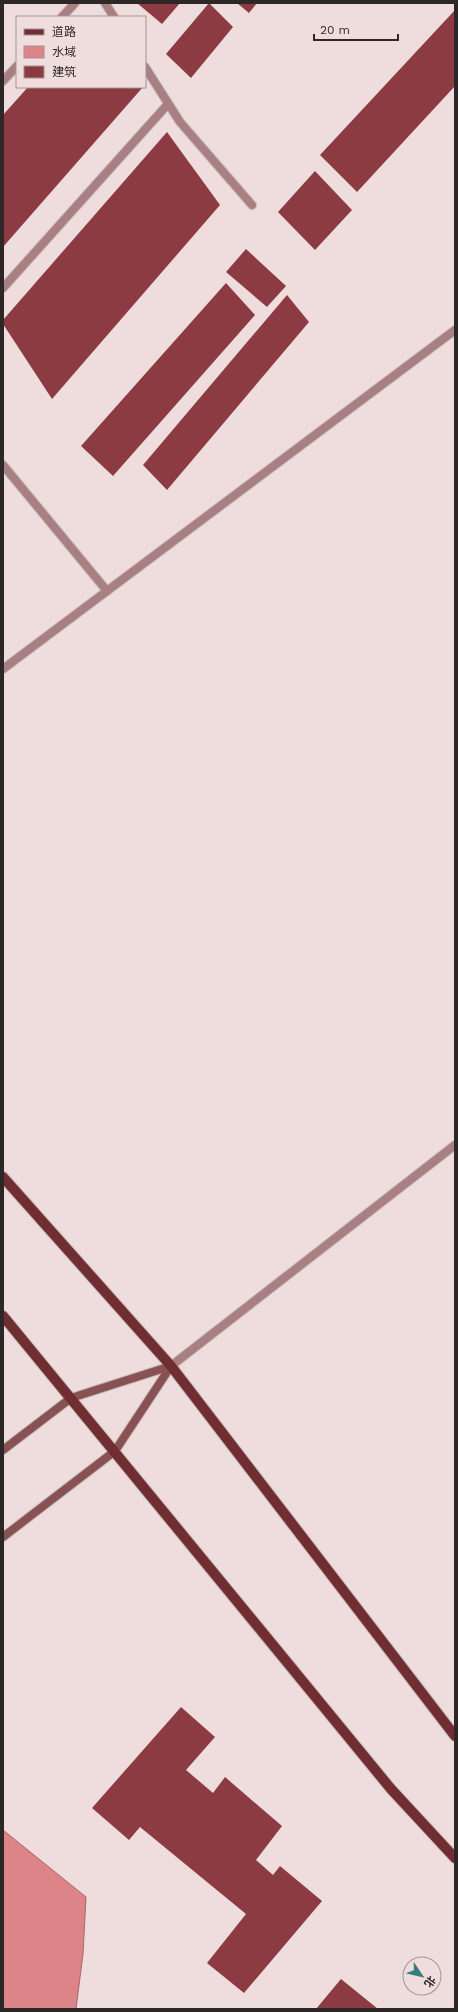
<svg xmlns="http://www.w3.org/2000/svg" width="458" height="2012" viewBox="0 0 458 2012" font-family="'Work Sans','Noto Sans SC',sans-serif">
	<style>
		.water { fill: #dd8488; stroke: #a8686b }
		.building { fill: #8b3b41 }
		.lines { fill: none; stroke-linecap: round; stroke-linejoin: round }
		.street-casing { stroke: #c8b9b9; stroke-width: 10 }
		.secondary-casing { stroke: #c8b9b9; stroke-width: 10 }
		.primary-casing { stroke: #c8b9b9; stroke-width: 12 }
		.street { stroke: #a88081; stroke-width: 8 }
		.secondary { stroke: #885153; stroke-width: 8 }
		.primary { stroke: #702e33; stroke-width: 10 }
	</style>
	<rect width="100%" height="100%" fill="#efdddd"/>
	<!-- water -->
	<polygon class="water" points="3,1830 86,1897 83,1954 76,2009 3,2009"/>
	<!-- building -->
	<g class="building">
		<polygon points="137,3 180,3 162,24"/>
		<polygon points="209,3 233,27 191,78 166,54"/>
		<polygon points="237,3 257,3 249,13"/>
		<polygon points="455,10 455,86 357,192 320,155"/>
		<polygon points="28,87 143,87 3,247 3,115"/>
		<polygon points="167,132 220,205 52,399 3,324 3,320"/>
		<polygon points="315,171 352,210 315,250 278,212"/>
		<polygon points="246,249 286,286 267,307 226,272"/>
		<polygon points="226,283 255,315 113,476 81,446"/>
		<polygon points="287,295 309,322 167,490 143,465"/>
		<polygon points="181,1707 215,1737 186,1770 213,1793 225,1777 282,1826 256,1860 273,1875 280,1866 322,1901 244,1993 207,1963 246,1914 140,1827 129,1840 92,1808"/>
		<polygon points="341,1979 378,2009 316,2009"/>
	</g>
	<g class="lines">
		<!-- street casing -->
		<g class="street-casing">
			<g id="street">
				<polyline points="105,3 114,17"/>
				<polyline points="62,17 75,3"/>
				<polyline points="145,67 180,122 252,205"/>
				<polyline points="3,81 17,66"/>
				<polyline points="3,288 168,104"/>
				<polyline points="3,465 107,591"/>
				<polyline points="3,669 455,330"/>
				<polyline points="171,1366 455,1145"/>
			</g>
		</g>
		<!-- secondary casing -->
		<g class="secondary-casing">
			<g id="secondary">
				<polyline points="3,1450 71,1398 171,1366"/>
				<polyline points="3,1537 115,1451 171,1366"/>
			</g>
		</g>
		<!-- primary casing -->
		<g class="primary-casing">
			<g id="primary">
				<polyline points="3,1177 171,1366 455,1736"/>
				<polyline points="3,1316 391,1789 455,1858"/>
			</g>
		</g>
		<!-- street -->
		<use href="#street" class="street"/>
		<!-- secondary -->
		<use href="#secondary" class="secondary"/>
		<!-- primary -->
		<use href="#primary" class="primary"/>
	</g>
	<!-- border -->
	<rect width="458" height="2012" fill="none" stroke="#2e2727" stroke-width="8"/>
	<!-- legend -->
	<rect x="16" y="16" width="130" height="72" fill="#efdddd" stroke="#a29494"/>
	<rect x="24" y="29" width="20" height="6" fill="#702e33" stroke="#a29494"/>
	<text x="52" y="36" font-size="12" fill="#2e2727">道路</text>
	<rect x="24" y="46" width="20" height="12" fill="#dd8488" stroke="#a29494"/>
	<text x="52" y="56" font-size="12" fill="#2e2727">水域</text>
	<rect x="24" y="66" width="20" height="12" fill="#8b3b41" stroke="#a29494"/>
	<text x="52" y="76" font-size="12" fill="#2e2727">建筑</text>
	<!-- north arrow -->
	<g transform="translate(422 1976) rotate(125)"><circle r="19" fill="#efdddd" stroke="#a29494"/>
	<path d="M0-3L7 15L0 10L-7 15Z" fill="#357e80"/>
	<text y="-6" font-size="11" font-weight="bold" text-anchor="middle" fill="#2e2727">北</text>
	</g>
	<!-- scale -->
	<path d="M314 34v6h84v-6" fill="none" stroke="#2e2727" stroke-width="2"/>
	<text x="320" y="34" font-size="12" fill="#2e2727" stroke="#efdddd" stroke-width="3" paint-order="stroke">20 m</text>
</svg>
